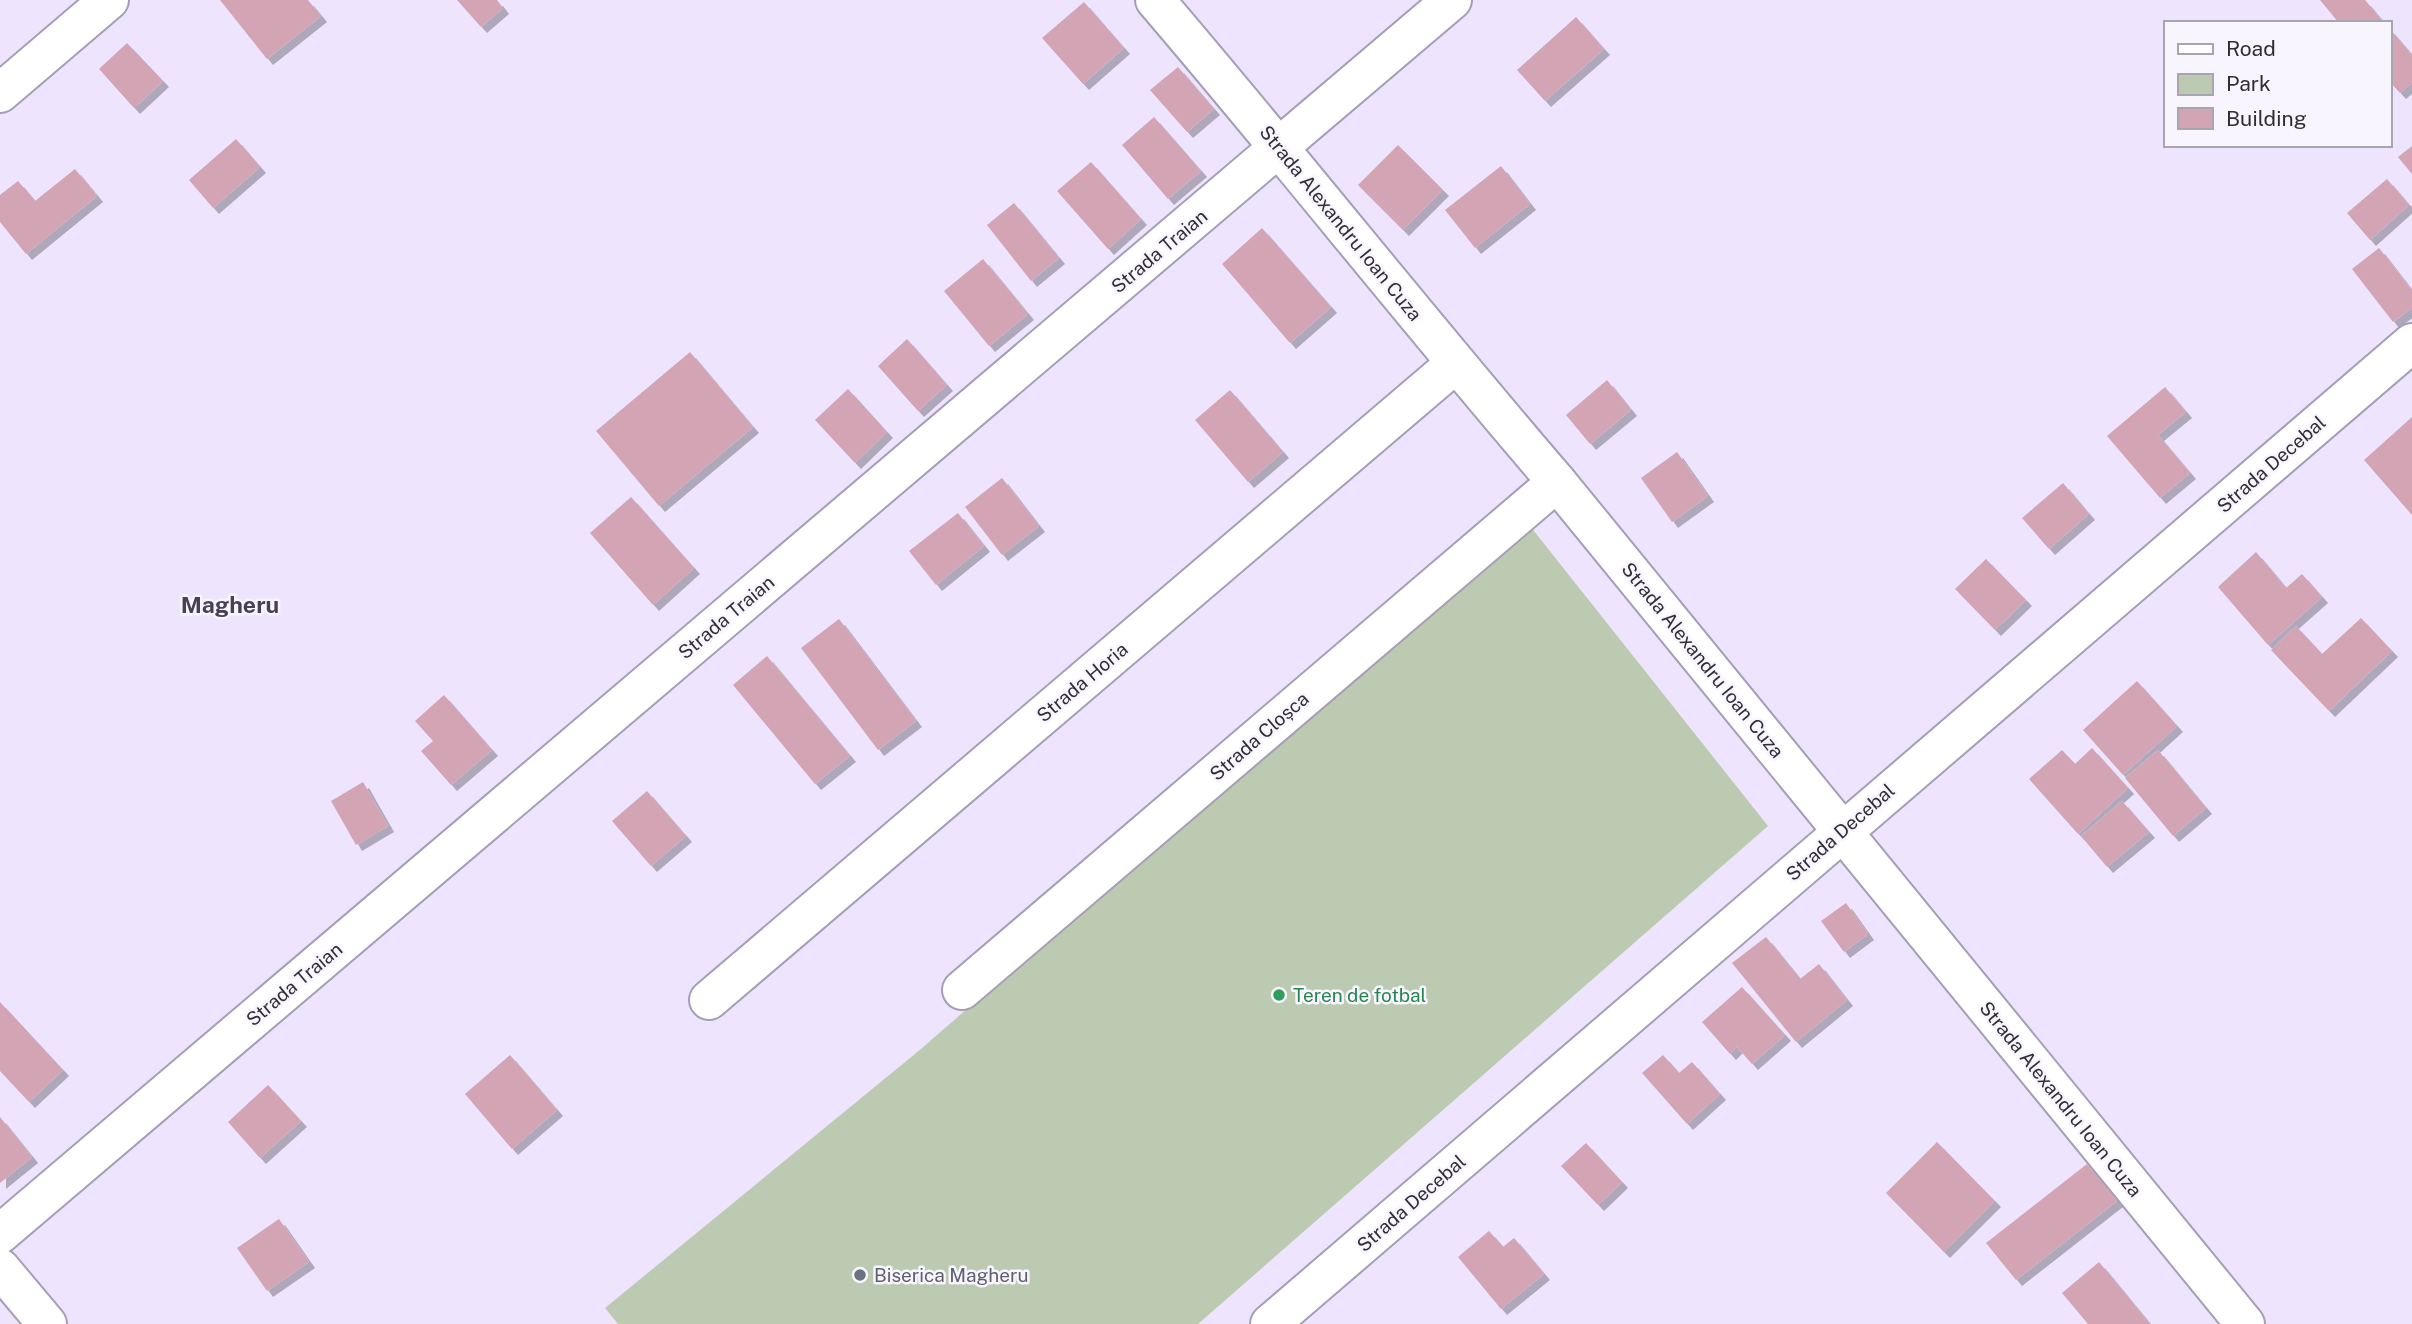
<svg xmlns="http://www.w3.org/2000/svg" width="2412" height="1324" viewBox="0 0 2412 1324" font-family="'Public Sans',sans-serif">
	<style>
		.green { fill: #bccab2 }
		.building { fill: #d3a4b3; filter: url(#shadow) }
		.lines { fill: none; stroke-linecap: round; stroke-linejoin: round }
		.minor-casing { stroke: #a69eb5; stroke-width: 42 }
		.major-casing { stroke: #a69eb5; stroke-width: 42 }
		.minor { stroke: #fff; stroke-width: 38 }
		.major { stroke: #fff; stroke-width: 38 }
		.leisure-dot { fill: #2e9e5b; stroke: #f8f5ff; stroke-width: 2.5 }
		.worship-dot { fill: #6b7280; stroke: #f8f5ff; stroke-width: 2.5 }
		.labels { text-anchor: middle; dominant-baseline: central; stroke-width: 5; stroke-linejoin: round; paint-order: stroke }
		.street-label { font-size: 19px; fill: #302d36; stroke: #f8f5ff }
		.leisure-label { font-size: 19px; fill: #27864d; stroke: #f8f5ff; text-anchor: start }
		.worship-label { font-size: 19px; fill: #5b616d; stroke: #f8f5ff; text-anchor: start }
		.quarter-label { font-size: 23px; font-weight: bold; fill: #484054; stroke: #f8f5ff }
	</style>
	<defs>
		<filter id="shadow"><feDropShadow dx="6" dy="6" stdDeviation="0" flood-color="#0004"/></filter>
	</defs>
	<rect width="100%" height="100%" fill="#eee4fe"/>
	<!-- green -->
	<polygon class="green" points="1526,521 1768,826 1198,1324 618,1324 605,1308 921,1049"/>
	<!-- building -->
	<g class="building">
		<polygon points="220,0 308,0 321,16 267,59"/>
		<polygon points="457,0 497,0 503,8 481,27"/>
		<polygon points="2320,0 2365,0 2384,23 2339,23"/>
		<polygon points="1084,2 1124,48 1083,84 1042,38"/>
		<polygon points="1576,17 1604,49 1545,101 1517,70"/>
		<polygon points="2389,28 2412,55 2412,83 2400,93 2389,81"/>
		<polygon points="127,43 163,81 134,108 99,69"/>
		<polygon points="1178,67 1214,109 1187,132 1150,90"/>
		<polygon points="1154,117 1201,171 1168,199 1122,145"/>
		<polygon points="236,139 260,167 213,208 189,180"/>
		<polygon points="1398,145 1443,190 1403,230 1358,185"/>
		<polygon points="2412,146 2412,174 2398,157"/>
		<polygon points="1091,162 1141,219 1108,249 1057,191"/>
		<polygon points="1501,166 1530,204 1475,248 1445,210"/>
		<polygon points="75,169 97,196 26,254 0,222 0,195 18,181 35,201"/>
		<polygon points="2387,179 2409,205 2370,240 2347,213"/>
		<polygon points="1014,203 1059,258 1031,281 987,225"/>
		<polygon points="1262,228 1331,307 1290,343 1222,264"/>
		<polygon points="2379,248 2412,291 2412,308 2393,322 2352,269"/>
		<polygon points="983,259 1028,314 989,346 944,291"/>
		<polygon points="907,339 947,385 918,411 878,366"/>
		<polygon points="690,352 753,427 659,506 596,431"/>
		<polygon points="1607,380 1631,410 1590,444 1566,415"/>
		<polygon points="2165,387 2186,412 2158,435 2190,473 2160,498 2107,436"/>
		<polygon points="848,389 887,432 855,463 815,420"/>
		<polygon points="1230,390 1283,452 1248,482 1195,420"/>
		<polygon points="2412,417 2412,515 2364,460"/>
		<polygon points="1677,452 1708,496 1672,522 1641,478"/>
		<polygon points="1002,478 1039,526 1002,555 965,507"/>
		<polygon points="2063,483 2089,514 2049,549 2022,518"/>
		<polygon points="631,497 694,568 653,605 590,533"/>
		<polygon points="958,513 984,546 936,585 909,551"/>
		<polygon points="2256,552 2286,588 2302,574 2322,597 2268,645 2218,587"/>
		<polygon points="1986,559 2026,600 1995,630 1955,589"/>
		<polygon points="2361,618 2392,651 2329,711 2271,650 2296,626 2322,654"/>
		<polygon points="839,619 916,721 878,750 801,648"/>
		<polygon points="767,656 850,756 815,784 733,685"/>
		<polygon points="2137,681 2177,726 2123,775 2083,730"/>
		<polygon points="444,695 492,750 451,785 421,751 433,741 415,721"/>
		<polygon points="2092,748 2128,788 2078,834 2029,779 2062,750 2075,764"/>
		<polygon points="2158,750 2206,808 2173,836 2125,778"/>
		<polygon points="363,782 388,826 356,845 331,801"/>
		<polygon points="647,791 686,836 651,866 612,821"/>
		<polygon points="2122,801 2149,832 2107,867 2081,836"/>
		<polygon points="1846,903 1868,934 1844,952 1821,921"/>
		<polygon points="1766,937 1800,979 1819,964 1847,1000 1796,1042 1732,963"/>
		<polygon points="1742,987 1785,1035 1752,1064 1737,1047 1730,1054 1702,1022"/>
		<polygon points="0,1002 63,1070 29,1102 0,1071"/>
		<polygon points="510,1055 557,1110 512,1149 465,1094"/>
		<polygon points="1663,1055 1679,1073 1692,1062 1720,1094 1687,1124 1642,1073"/>
		<polygon points="268,1085 301,1121 260,1158 228,1122"/>
		<polygon points="0,1117 32,1157 0,1183"/>
		<polygon points="1937,1142 1995,1201 1944,1252 1886,1193"/>
		<polygon points="1586,1143 1622,1182 1598,1205 1561,1166"/>
		<polygon points="2087,1164 2117,1201 2016,1280 1986,1243"/>
		<polygon points="279,1219 309,1262 267,1291 237,1248"/>
		<polygon points="1489,1231 1503,1247 1514,1238 1544,1274 1501,1309 1458,1257"/>
		<polygon points="2099,1262 2150,1324 2088,1324 2062,1293"/>
	</g>
	<g class="lines">
		<!-- minor casing -->
		<g class="minor-casing">
			<g id="minor">
				<path d="M1155,0C1291,159 1420,323 1557,482L2245,1324"/>
				<polyline points="962,990 1557,482"/>
				<polyline points="709,1000 1455,364"/>
				<polyline points="0,1234 1452,0"/>
				<polyline points="0,1268 47,1324"/>
				<polyline points="1270,1324 2412,343"/>
			</g>
		</g>
		<!-- major casing -->
		<g class="major-casing">
			<polyline id="major" points="0,93 109,0"/>
		</g>
		<!-- minor -->
		<use href="#minor" class="minor"/>
		<!-- major -->
		<use href="#major" class="major"/>
	</g>
	<!-- markers -->
	<circle class="leisure-dot" cx="1279" cy="995" r="7"/>
	<circle class="worship-dot" cx="860" cy="1275" r="7"/>
	<g class="labels">
		<!-- street labels -->
		<g class="street-label">
			<text transform="translate(1341 223) rotate(51)">Strada Alexandru Ioan Cuza</text>
			<text transform="translate(1159 251) rotate(-40)">Strada Traian</text>
			<text transform="translate(2271 464) rotate(-41)">Strada Decebal</text>
			<text transform="translate(726 617) rotate(-40)">Strada Traian</text>
			<text transform="translate(1703 660) rotate(51)">Strada Alexandru Ioan Cuza</text>
			<text transform="translate(1082 682) rotate(-40)">Strada Horia</text>
			<text transform="translate(1259 736) rotate(-41)">Strada Cloșca</text>
			<text transform="translate(1840 832) rotate(-41)">Strada Decebal</text>
			<text transform="translate(294 984) rotate(-40)">Strada Traian</text>
			<text transform="translate(2061 1099) rotate(51)">Strada Alexandru Ioan Cuza</text>
			<text transform="translate(1411 1203) rotate(-41)">Strada Decebal</text>
		</g>
		<!-- leisure labels -->
		<g class="leisure-label">
			<text x="1293" y="995">Teren de fotbal</text>
		</g>
		<!-- worship labels -->
		<g class="worship-label">
			<text x="874" y="1275">Biserica Magheru</text>
		</g>
		<!-- quarter labels -->
		<g class="quarter-label">
			<text x="230" y="604">Magheru</text>
		</g>
	</g>
	<!-- legend -->
	<rect x="2164" y="21" width="228" height="126" fill="#f8f5ff" stroke="#a8a5af" stroke-width="2"/>
	<rect x="2178" y="44" width="35" height="10" fill="#ffffff" stroke="#a8a5af" stroke-width="2"/>
	<text x="2226" y="56" font-size="21" fill="#302d36">Road</text>
	<rect x="2178" y="74" width="35" height="21" fill="#bccab2" stroke="#a8a5af" stroke-width="2"/>
	<text x="2226" y="91" font-size="21" fill="#302d36">Park</text>
	<rect x="2178" y="108" width="35" height="21" fill="#d3a4b3" stroke="#a8a5af" stroke-width="2"/>
	<text x="2226" y="126" font-size="21" fill="#302d36">Building</text>
</svg>
